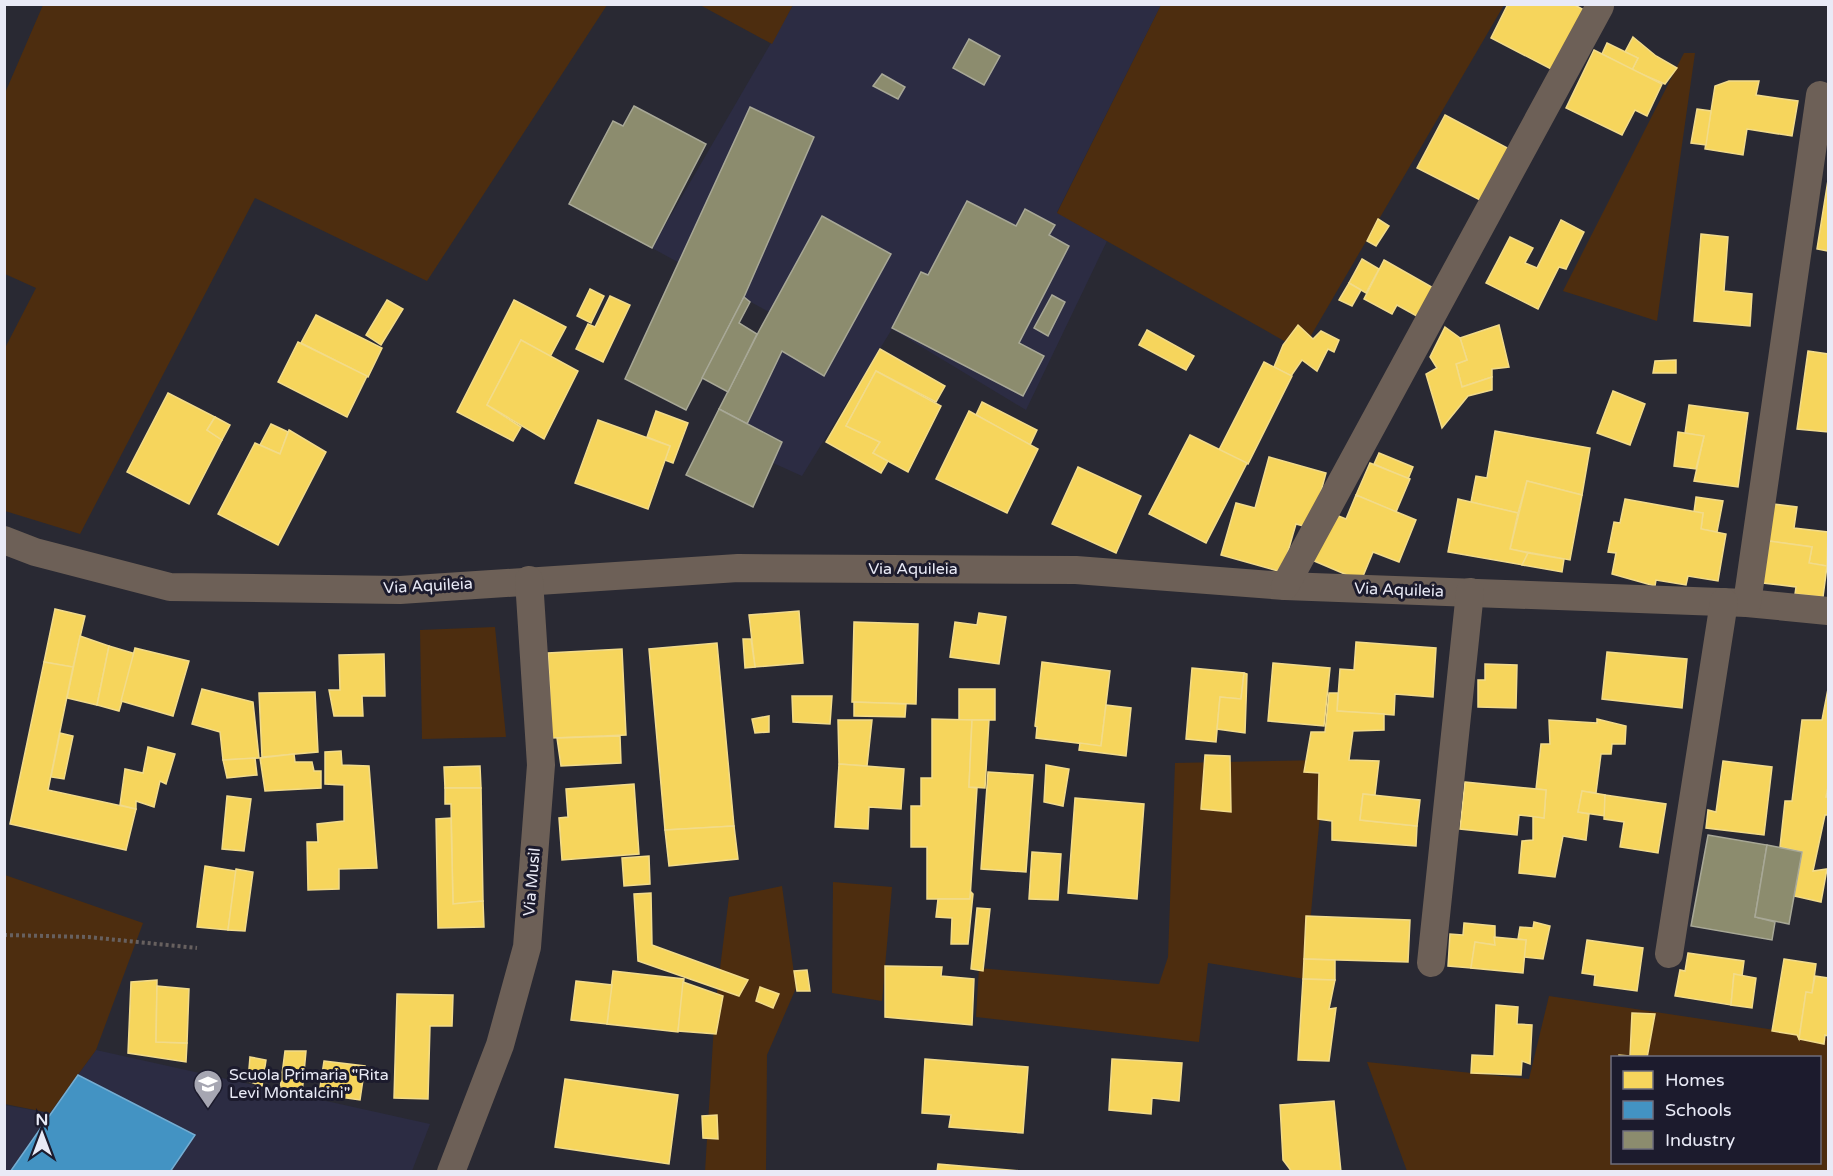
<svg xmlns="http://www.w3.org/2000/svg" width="1833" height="1176" viewBox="0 0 1833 1176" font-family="'Varela Round',sans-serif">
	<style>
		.built { fill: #2c2c43 }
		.green { fill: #4d2d0f; fill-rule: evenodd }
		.homes { fill: #f6d55c; stroke: #f2db8a; stroke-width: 1.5 }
		.schools { fill: #4393c3; stroke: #75add2; stroke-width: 1.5 }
		.industry { fill: #8c8c6e; stroke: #a8a897; stroke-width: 1.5 }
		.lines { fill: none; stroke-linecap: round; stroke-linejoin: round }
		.path { stroke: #67605f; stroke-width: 4; stroke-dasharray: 3 3; stroke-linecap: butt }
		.street { stroke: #6d6057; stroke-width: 28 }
		.labels { text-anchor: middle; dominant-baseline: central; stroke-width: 6; stroke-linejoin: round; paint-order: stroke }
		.street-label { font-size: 16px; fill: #e9eaf6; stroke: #1c1b2d }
		.poi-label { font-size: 16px; fill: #e9eaf6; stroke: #1c1b2d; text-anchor: start }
	</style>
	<rect width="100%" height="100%" fill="#292933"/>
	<!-- built -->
	<g class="built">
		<polygon points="793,5 1161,5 1057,212 1107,241 1026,410 892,329 802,476 707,433 769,312 652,248"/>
		<polygon points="96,1050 430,1124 412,1171 5,1172 4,1105 50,1113"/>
	</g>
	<!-- green -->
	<g class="green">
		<polygon points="43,5 43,4 607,5 427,281 255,198 80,534 5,511 5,348 36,288 5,274 5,93"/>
		<polygon points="700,5 793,5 772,44"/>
		<polygon points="1161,5 1504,5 1302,351 1057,213"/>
		<polygon points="1684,53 1695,53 1657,321 1563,291"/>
		<polygon points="495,627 506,737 422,739 420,630"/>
		<polygon points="1325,760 1305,979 1208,963 1199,1042 976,1017 979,968 1159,984 1168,957 1175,763"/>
		<polygon points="5,875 143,923 96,1050 50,1113 5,1104"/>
		<polygon points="833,882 892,887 882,1001 832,993"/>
		<polygon points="782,886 796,988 767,1055 766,1171 705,1172 715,1008 729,897"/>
		<path d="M1549,996L1828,1038V1171H1407L1367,1062L1529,1079ZM1612,1058H1820V1162H1612Z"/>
	</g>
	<!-- homes -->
	<g class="homes">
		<polygon points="1508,4 1573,4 1586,11 1555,71 1491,38"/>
		<polygon points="1633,37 1656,56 1677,68 1665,84 1632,70 1638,58 1625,52"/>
		<polygon points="1607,43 1638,58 1632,70 1602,54"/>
		<polygon points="1594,50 1662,84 1647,116 1635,110 1622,135 1566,108"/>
		<polygon points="1729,81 1759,81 1756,95 1798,101 1792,136 1747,129 1743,155 1705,149 1715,86"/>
		<polygon points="1697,109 1711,111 1706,145 1691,143"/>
		<polygon points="1445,115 1513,151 1486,203 1417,168"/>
		<polygon points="1828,180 1828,251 1817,249"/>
		<polygon points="1378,219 1389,226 1376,246 1367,241"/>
		<polygon points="1561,220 1584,232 1566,269 1559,267 1538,309 1486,283 1510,237 1533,248 1525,263 1537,268"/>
		<polygon points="1701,234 1728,237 1724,291 1752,294 1750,326 1694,321"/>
		<polygon points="1362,259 1379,269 1366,293 1349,283"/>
		<polygon points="1384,260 1437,290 1422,319 1397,305 1392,314 1364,299"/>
		<polygon points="1349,283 1361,290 1352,306 1339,300"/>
		<polygon points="590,289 604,296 591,323 577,316"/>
		<polygon points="610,296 630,305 603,362 576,349 588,324 595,327"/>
		<polygon points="387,300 403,309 381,345 366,335"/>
		<polygon points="514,300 566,327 550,357 521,340 487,405 521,427 513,441 457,412"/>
		<polygon points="316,315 382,348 368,377 301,343"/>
		<polygon points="1298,325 1313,339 1321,331 1339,340 1334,352 1328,349 1317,371 1302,360 1291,376 1274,367 1283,345"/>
		<polygon points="1499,325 1509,367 1492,369 1492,377 1462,387 1456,364 1467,360 1460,338"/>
		<polygon points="1445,327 1460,338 1467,360 1456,364 1462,387 1492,377 1492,390 1468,396 1442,428 1426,374 1437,368 1430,357"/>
		<polygon points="1147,330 1194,356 1186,370 1139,345"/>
		<polygon points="521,340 578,371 544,439 487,405"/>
		<polygon points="298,342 367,376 347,417 278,382"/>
		<polygon points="880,349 945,386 936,402 876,371 846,426 880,442 873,453 888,461 881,473 826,442"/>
		<polygon points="1808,351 1828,354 1828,432 1797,429"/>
		<polygon points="1676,360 1676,373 1653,373 1655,361"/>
		<polygon points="1264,362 1292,376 1248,464 1219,450"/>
		<polygon points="876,371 941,406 908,472 873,453 880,442 846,426"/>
		<polygon points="1613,391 1645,404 1630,445 1597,433"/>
		<polygon points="168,393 215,417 207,430 222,440 189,504 127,472"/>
		<polygon points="982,402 1037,430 1030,445 976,415"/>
		<polygon points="1689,405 1748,413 1738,487 1694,481 1704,436 1685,433"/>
		<polygon points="656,411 688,423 673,463 665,460 670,446 647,437"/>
		<polygon points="969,411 1038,449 1007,513 936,479"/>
		<polygon points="215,417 230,425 222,440 207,430"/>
		<polygon points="598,420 670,446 648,509 575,483"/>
		<polygon points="271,424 288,432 280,454 260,445"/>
		<polygon points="289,430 326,452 278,545 218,514 255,443 280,454"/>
		<polygon points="1495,431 1590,448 1582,495 1527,481 1518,513 1471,502 1476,476 1487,478"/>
		<polygon points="1678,432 1704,436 1696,469 1674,466"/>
		<polygon points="1190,435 1247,463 1206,543 1149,514"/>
		<polygon points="1379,453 1413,467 1408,479 1374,464"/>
		<polygon points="1269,457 1326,473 1311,528 1296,524 1282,572 1221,555 1236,503 1255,508"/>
		<polygon points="1370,463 1410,479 1396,512 1356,495"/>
		<polygon points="1078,467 1141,496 1116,553 1052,524"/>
		<polygon points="1527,481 1582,495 1570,560 1510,549"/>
		<polygon points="1356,495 1416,520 1399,562 1373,552 1361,581 1312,560 1331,513 1346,519"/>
		<polygon points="1696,497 1723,501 1717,532 1701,529 1703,513 1694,512"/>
		<polygon points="1458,499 1518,513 1510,549 1528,553 1523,565 1448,552"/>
		<polygon points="1625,499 1703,513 1701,529 1726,534 1718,581 1688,576 1686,585 1656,580 1655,586 1612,574 1616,553 1608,552 1614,522 1620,523"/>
		<polygon points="1773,504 1797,507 1794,528 1828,532 1827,566 1809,563 1812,547 1769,541"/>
		<polygon points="1769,541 1812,547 1809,563 1827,566 1823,597 1795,594 1796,587 1763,583"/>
		<polygon points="1528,553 1564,559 1562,572 1522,565"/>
		<polygon points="55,609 85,616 73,667 44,662"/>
		<polygon points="799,611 803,663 755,667 749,615"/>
		<polygon points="979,613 1006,617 999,664 950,657 955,622 977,625"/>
		<polygon points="854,622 918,624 916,704 852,702"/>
		<polygon points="80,636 109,646 97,705 67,698"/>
		<polygon points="743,639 751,639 755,667 745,668"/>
		<polygon points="1356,642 1436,648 1433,697 1395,694 1394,715 1337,711 1340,669 1354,670"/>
		<polygon points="717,643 734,826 665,830 649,649"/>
		<polygon points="109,646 136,654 119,711 97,705"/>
		<polygon points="135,648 189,661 173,716 121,701"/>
		<polygon points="622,649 626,735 552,738 548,653"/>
		<polygon points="1607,652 1687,659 1682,708 1602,699"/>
		<polygon points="384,654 385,696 362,696 363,716 334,716 329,690 340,690 339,655"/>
		<polygon points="44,662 73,667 48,790 136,809 126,850 10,824"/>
		<polygon points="1042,662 1110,671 1101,746 1036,738 1037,727 1035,726"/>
		<polygon points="1273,663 1330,668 1324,726 1268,721"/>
		<polygon points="1485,664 1517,665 1516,708 1478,707 1478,680 1485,680"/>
		<polygon points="1192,668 1244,673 1241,699 1220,697 1216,742 1186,739"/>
		<polygon points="1244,673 1247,674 1245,733 1217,729 1220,697 1241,699"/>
		<polygon points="202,689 253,702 259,758 223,760 220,732 192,724"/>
		<rect x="959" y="689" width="36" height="31"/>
		<polygon points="1828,689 1828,787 1826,797 1828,797 1828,815 1825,815 1813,871 1827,869 1821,902 1794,896 1802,852 1780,847 1785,801 1792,801 1802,720 1822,720"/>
		<polygon points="315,692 318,752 262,757 259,693"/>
		<polygon points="1329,693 1338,693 1337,711 1384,714 1384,730 1353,731 1349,760 1379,761 1375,795 1363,794 1360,820 1417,826 1416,846 1332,840 1332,821 1318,819 1319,773 1304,772 1311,732 1325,732"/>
		<polygon points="792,696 832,696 830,724 793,722"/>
		<polygon points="854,702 906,704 905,717 854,716"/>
		<polygon points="1106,705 1131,708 1126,756 1079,750 1080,743 1101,746"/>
		<polygon points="769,716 769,732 755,733 752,719"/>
		<polygon points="932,719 972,720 969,787 977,788 970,899 927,899 927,847 911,847 911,806 921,806 921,778 932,778"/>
		<polygon points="1597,719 1626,726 1625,744 1612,744 1611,754 1601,754 1596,793 1582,791 1578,812 1589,814 1586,840 1563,836 1555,877 1519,873 1522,841 1533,840 1533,816 1544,818 1546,790 1536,789 1541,744 1550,744 1549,720 1597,723"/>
		<polygon points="838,720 872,720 867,766 839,764"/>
		<polygon points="972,720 989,720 985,788 969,787"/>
		<polygon points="60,733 73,736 64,779 51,777"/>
		<polygon points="620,736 621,763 561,766 557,738"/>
		<polygon points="148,747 175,754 166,784 160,781 154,807 136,801 136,809 120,805 125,769 143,773"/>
		<polygon points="341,751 342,765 369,766 377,868 339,869 339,889 308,890 307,842 318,842 317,824 344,821 344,785 325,784 325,752"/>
		<polygon points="294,754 295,762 312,762 314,771 321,771 321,788 265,791 260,758"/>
		<polygon points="1205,755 1230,756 1231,812 1201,809"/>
		<polygon points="255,758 257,775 227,778 223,760"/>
		<polygon points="1723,761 1772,767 1764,835 1706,828 1708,810 1716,812"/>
		<polygon points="839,764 904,769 901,809 869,807 868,829 835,827"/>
		<polygon points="1046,765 1069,769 1063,806 1044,802"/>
		<polygon points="480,766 481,788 445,788 444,767"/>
		<polygon points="988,772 1033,775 1026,872 981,869"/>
		<polygon points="1465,782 1546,790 1544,818 1519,815 1517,835 1460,829"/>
		<polygon points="634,784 639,854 562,860 559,818 568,817 566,789"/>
		<polygon points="445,788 481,788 483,901 453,904 451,804 445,804"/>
		<polygon points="1582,791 1605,795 1605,816 1578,812"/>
		<polygon points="1363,794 1420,800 1417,826 1360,820"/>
		<polygon points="1605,795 1666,804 1658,853 1620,847 1624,822 1604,819"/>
		<polygon points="227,796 251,799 244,851 222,849"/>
		<polygon points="1075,798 1144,804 1137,899 1068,893"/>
		<polygon points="451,818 453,904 483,901 484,927 438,928 436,819"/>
		<polygon points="734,826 738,859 669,866 665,830"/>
		<polygon points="1032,852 1061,854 1058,900 1029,899"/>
		<polygon points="649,856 650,884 624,886 622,858"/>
		<polygon points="205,866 236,871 228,930 197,927"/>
		<polygon points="236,869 253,872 245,931 228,930"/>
		<polygon points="971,892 973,894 968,944 951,944 952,918 936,917 938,899 970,899"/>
		<polygon points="651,893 652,945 748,980 739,996 638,961 634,894"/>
		<polygon points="977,908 990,909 983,971 971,969"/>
		<polygon points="1306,916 1410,920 1408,962 1304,959"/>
		<polygon points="1534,922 1550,926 1543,959 1524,957 1526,940 1518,939 1520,927 1533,928"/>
		<polygon points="1464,923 1495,926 1495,945 1475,942 1471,968 1448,966 1450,934 1463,935"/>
		<polygon points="1494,937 1526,940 1523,973 1471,968 1475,942 1495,945"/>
		<polygon points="1587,940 1643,948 1637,991 1594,985 1595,975 1582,973"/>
		<polygon points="1688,953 1744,961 1742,976 1734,974 1731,1005 1675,996 1680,970 1685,971"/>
		<polygon points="1304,959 1335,960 1335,980 1303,979"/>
		<polygon points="1784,959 1816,964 1812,993 1806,992 1799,1039 1797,1035 1772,1031"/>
		<polygon points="885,966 942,967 941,976 974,979 972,1025 885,1017"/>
		<polygon points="807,970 810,991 797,991 794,971"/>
		<polygon points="613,971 684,979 678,1032 607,1024"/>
		<polygon points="1734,974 1756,978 1752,1008 1731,1005"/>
		<polygon points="1815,976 1828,978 1828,1036 1825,1035 1824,1044 1799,1039 1806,992 1812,993"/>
		<polygon points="1303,979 1335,980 1329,1009 1336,1008 1329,1061 1298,1060"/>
		<polygon points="157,980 156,1042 187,1043 186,1062 128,1053 131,982"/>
		<polygon points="576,981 612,985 607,1024 571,1020"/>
		<polygon points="683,982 723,996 716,1034 678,1031"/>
		<polygon points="157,986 189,989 187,1043 156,1042"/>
		<polygon points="760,987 779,994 773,1008 756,1001"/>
		<polygon points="397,994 453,995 452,1026 430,1026 428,1099 394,1098"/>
		<polygon points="1496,1005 1518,1007 1517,1024 1532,1025 1530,1064 1522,1061 1521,1075 1471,1073 1472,1055 1494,1056"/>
		<polygon points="1632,1013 1655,1014 1647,1058 1619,1058 1619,1055 1630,1056"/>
		<polygon points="285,1051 306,1051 302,1094 280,1090"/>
		<polygon points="250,1057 266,1060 262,1086 248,1081"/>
		<polygon points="925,1059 1028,1067 1023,1133 949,1127 951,1115 922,1113"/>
		<polygon points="1112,1059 1182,1063 1179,1101 1152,1098 1151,1114 1109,1110"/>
		<polygon points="324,1061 365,1066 360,1100 319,1094"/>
		<polygon points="565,1079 678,1095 669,1164 555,1147"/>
		<polygon points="1334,1101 1341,1172 1292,1172 1283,1160 1280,1105"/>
		<polygon points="717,1115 718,1139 703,1138 702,1116"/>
		<polygon points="938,1164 1021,1171 1021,1172 937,1172"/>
	</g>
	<!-- schools -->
	<polygon class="schools" points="78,1075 195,1135 170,1172 10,1172"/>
	<!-- industry -->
	<g class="industry">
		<polygon points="969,39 1000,56 984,85 953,68"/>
		<polygon points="882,74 905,87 898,99 873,86"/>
		<polygon points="634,106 706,144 652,248 569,204 613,121 623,126"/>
		<polygon points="750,107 814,137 744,297 686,410 625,379"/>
		<polygon points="967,201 1016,226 1025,209 1055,225 1049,235 1069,246 1019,343 1044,356 1023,396 892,328 921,272 928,275"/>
		<polygon points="822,216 891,254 824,376 782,351 747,424 719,409 759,331"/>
		<polygon points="1052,295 1065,302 1048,336 1034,328"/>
		<polygon points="744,297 750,302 739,323 757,334 728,392 702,378"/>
		<polygon points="719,409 782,442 753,507 686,475"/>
		<polygon points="1708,835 1767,845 1755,917 1775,922 1772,940 1691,926"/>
		<polygon points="1767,845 1802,852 1789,924 1755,917"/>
	</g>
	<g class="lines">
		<!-- path -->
		<polyline class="path" points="4,935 88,937 197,948"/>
		<!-- street -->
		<g class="street">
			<polyline points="4,540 35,552 170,587 400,590 738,568 1076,570 1285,586 1747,603 1828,611"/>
			<polyline points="1285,586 1600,6"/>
			<polyline points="1747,603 1820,95"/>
			<polyline points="1669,954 1724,602"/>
			<polyline points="1431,963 1470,592"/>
			<polyline points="451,1172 500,1045 527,947 541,765 529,580"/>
		</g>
	</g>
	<!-- icons -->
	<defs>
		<g id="school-pin" transform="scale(1.5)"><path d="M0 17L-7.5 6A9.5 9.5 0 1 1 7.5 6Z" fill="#a6a6b2" stroke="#1c1b2d"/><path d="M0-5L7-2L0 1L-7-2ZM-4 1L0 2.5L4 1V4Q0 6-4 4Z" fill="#fff"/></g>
	</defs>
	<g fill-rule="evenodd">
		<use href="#school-pin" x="208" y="1084"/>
	</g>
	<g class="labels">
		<!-- street labels -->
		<g class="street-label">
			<text x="913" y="569">Via Aquileia</text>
			<text transform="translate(428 586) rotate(-3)">Via Aquileia</text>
			<text transform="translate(1399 590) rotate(2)">Via Aquileia</text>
			<text transform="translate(532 882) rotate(-85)">Via Musil</text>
		</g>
		<!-- poi labels -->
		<g class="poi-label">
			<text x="229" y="1075">Scuola Primaria "Rita<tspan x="229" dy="18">Levi Montalcini"</tspan></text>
		</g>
	</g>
	<!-- border -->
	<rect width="1833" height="1176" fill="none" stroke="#e9eaf6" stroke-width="12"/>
	<!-- legend -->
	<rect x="1611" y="1056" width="210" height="108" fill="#1c1b2d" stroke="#6e6e7d" stroke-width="1.5"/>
	<rect x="1623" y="1071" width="30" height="18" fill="#f6d55c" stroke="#6e6e7d" stroke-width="1.5"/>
	<text x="1665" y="1086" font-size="18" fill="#e9eaf6">Homes</text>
	<rect x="1623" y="1101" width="30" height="18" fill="#4393c3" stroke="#6e6e7d" stroke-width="1.5"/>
	<text x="1665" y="1116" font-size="18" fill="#e9eaf6">Schools</text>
	<rect x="1623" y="1131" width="30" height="18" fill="#8c8c6e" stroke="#6e6e7d" stroke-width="1.5"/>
	<text x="1665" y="1146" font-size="18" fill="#e9eaf6">Industry</text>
	<!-- north arrow -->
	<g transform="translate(42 1134)" stroke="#1c1b2d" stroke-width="4.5" paint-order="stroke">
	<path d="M0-4.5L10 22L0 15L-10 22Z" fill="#e9eaf6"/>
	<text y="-9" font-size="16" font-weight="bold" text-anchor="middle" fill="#e9eaf6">N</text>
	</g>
</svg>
